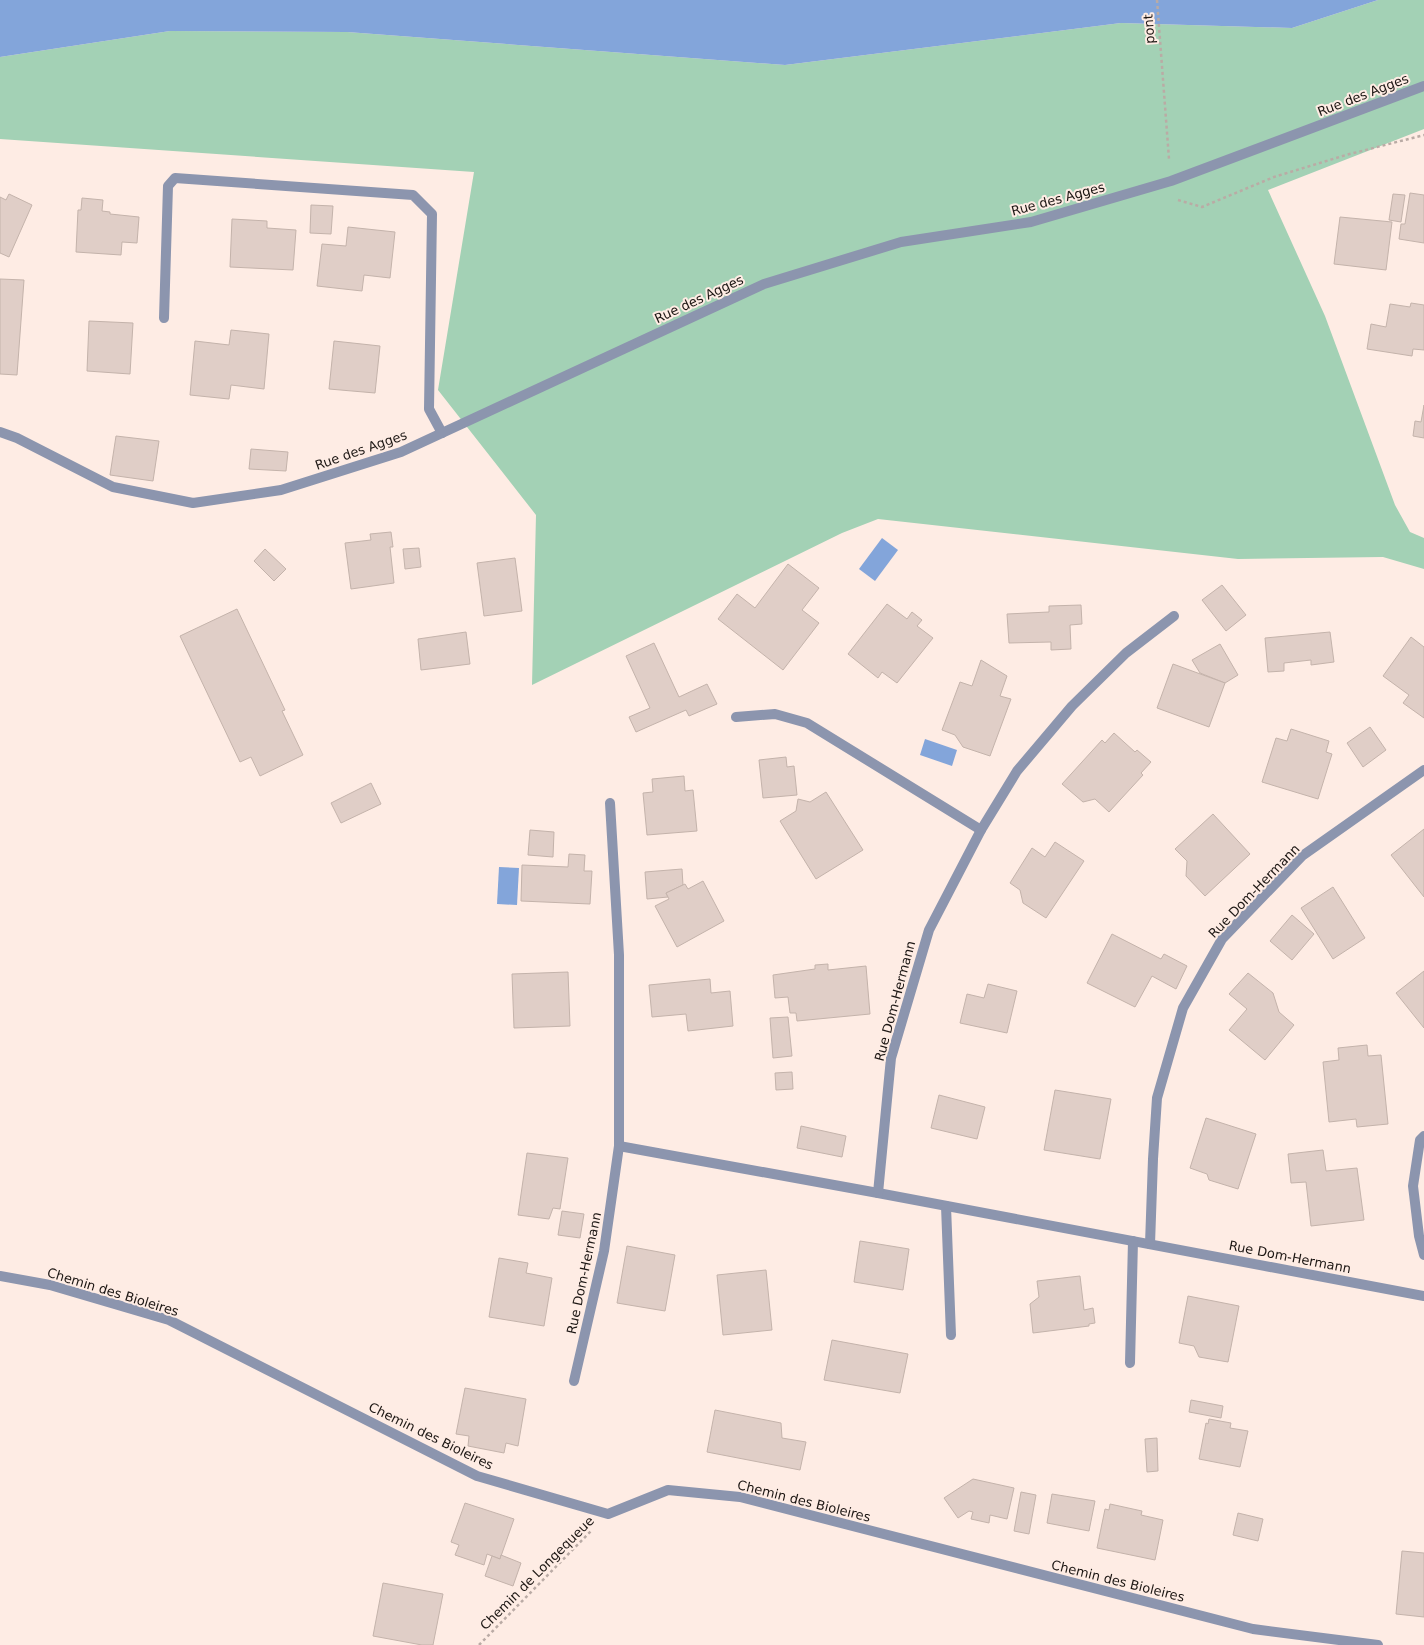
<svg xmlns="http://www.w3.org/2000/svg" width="1424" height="1645" viewBox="0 0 1424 1645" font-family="'DejaVu Sans',sans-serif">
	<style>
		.green { fill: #a3d1b5 }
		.water { fill: #83a5da }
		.building { fill: #e0cec7; stroke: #c4b3ab }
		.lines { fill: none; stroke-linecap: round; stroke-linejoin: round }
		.path { stroke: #baaba5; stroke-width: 2.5; stroke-dasharray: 3 3; stroke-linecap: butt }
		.minor { stroke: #8c95ae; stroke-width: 10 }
		.labels { text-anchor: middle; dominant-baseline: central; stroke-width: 4; stroke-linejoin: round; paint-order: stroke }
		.street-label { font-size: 13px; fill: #1c1613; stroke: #feece4 }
	</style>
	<rect width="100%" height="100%" fill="#feece4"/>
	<!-- green -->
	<polygon class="green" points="1378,0 1424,0 1424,129 1268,190 1325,316 1395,505 1410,532 1424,538 1424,569 1383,557 1238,559 878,519 842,533 532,685 536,515 438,390 474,172 0,139 0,57 170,31 347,32 785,65 1121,23 1292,28"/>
	<!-- water -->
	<g class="water">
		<polygon points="0,0 1378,0 1292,28 1121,23 785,65 347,32 170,31 0,57"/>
		<polygon points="882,538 898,550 875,581 859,569"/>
		<polygon points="925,739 957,750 952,766 920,755"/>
		<polygon points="499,867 519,868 517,905 497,904"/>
	</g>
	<!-- building -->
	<g class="building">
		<polygon points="1410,193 1424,195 1424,243 1399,239 1401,224 1405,224"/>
		<polygon points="9,194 32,205 9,257 0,253 0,197 6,200"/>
		<polygon points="1393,194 1405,195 1401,222 1389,220"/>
		<polygon points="82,198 103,200 102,211 110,212 110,214 139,217 137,243 122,242 121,255 76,252 78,210 81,210"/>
		<polygon points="311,205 333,206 331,234 310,233"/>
		<polygon points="1340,217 1392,222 1386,270 1334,264"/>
		<polygon points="232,219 267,221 267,228 296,230 293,270 230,267"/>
		<polygon points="348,227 395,232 390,278 364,275 362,291 317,286 322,244 346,246"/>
		<polygon points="0,279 24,280 17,375 0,374"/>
		<polygon points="1411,303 1424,305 1424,350 1413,349 1412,356 1367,349 1371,324 1386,327 1390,304 1410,307"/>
		<polygon points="89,321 133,323 130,374 87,371"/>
		<polygon points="231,330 269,334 264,389 231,385 229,399 190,395 195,341 229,345"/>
		<polygon points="334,341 380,346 375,393 329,389"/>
		<polygon points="1424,405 1424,438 1413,436 1415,421 1421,422"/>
		<polygon points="116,436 159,441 153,481 110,475"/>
		<polygon points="251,449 288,452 286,471 249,469"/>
		<polygon points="391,532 393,547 390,547 394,583 351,589 345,543 371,540 370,534"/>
		<polygon points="419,548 421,567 405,569 403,549"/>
		<polygon points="265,549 286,569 274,581 254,561"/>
		<polygon points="515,558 522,611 484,616 477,563"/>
		<polygon points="788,564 819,588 802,610 819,623 783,670 718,619 737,594 755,608"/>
		<polygon points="1222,585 1246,615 1226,631 1202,600"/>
		<polygon points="887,604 907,619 912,612 922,620 917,626 933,638 897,683 882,672 878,678 848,654"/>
		<polygon points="1081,605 1082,624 1070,625 1071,649 1051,650 1051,642 1009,643 1007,614 1049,612 1049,606"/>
		<polygon points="237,609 285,710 282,711 303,755 260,776 251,757 240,762 180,636"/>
		<polygon points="466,632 470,664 421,670 418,639"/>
		<polygon points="1330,632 1334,662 1311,665 1311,660 1284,663 1284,671 1268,672 1265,638"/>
		<polygon points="1411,637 1424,647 1424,718 1403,703 1409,695 1383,676"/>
		<polygon points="654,643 679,697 707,684 717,704 689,716 686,710 636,732 629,717 650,708 626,656"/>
		<polygon points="1220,644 1238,675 1225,683 1200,673 1192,660"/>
		<polygon points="981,660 1007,676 1000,696 1011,699 990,756 963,747 955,735 942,730 960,682 972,686"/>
		<polygon points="1173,664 1225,683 1209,727 1157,708"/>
		<polygon points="1370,727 1386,750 1363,767 1347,743"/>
		<polygon points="1291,729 1329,741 1326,752 1332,754 1318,799 1262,782 1276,738 1287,741"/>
		<polygon points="1114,733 1135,752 1137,750 1151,762 1141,773 1143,775 1109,812 1095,799 1083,802 1062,784 1102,740 1105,743"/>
		<polygon points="786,757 787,767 794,766 797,795 763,798 759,760"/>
		<polygon points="684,776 685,791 693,790 697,831 647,835 643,793 653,792 652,779"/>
		<polygon points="371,783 381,804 341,823 331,803"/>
		<polygon points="826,792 863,850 816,879 780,821 796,811 798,799 810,802"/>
		<polygon points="1213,814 1250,854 1205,896 1186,876 1187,861 1175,849"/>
		<polygon points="1424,829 1424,897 1391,855"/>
		<polygon points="530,830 554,832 553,857 528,855"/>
		<polygon points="1055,842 1084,861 1046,918 1023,903 1020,890 1010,883 1032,848 1045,857"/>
		<polygon points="569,854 585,855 584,871 592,871 590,904 521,901 522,865 568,867"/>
		<polygon points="682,869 683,885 666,893 668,897 647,899 645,872"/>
		<polygon points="703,881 724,921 677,947 655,906 669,899 666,893 685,884 688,889"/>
		<polygon points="1333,887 1365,938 1333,959 1301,908"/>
		<polygon points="1292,915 1314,934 1292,960 1270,941"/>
		<polygon points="1112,934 1161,959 1164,954 1187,966 1176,989 1152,976 1135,1007 1087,983"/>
		<polygon points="828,964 828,970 866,966 870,1014 797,1021 796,1013 790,1013 788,997 775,998 773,975 815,969 815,965"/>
		<polygon points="1424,971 1424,1028 1396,993"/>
		<polygon points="568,972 570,1026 514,1028 512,974"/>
		<polygon points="1248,973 1273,993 1279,1012 1294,1025 1265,1060 1229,1030 1247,1009 1229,994"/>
		<polygon points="710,979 711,993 730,991 733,1026 688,1031 686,1014 652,1017 649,985"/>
		<polygon points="988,984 1017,991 1007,1033 960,1023 967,994 984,998"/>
		<polygon points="788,1017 792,1056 773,1058 770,1018"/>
		<polygon points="1367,1045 1368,1056 1381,1055 1388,1124 1357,1127 1356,1119 1329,1122 1323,1062 1339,1060 1338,1048"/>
		<polygon points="792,1072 793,1089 776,1090 775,1073"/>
		<polygon points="1055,1090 1111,1099 1100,1159 1044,1150"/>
		<polygon points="939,1095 985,1107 977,1139 931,1128"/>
		<polygon points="1206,1118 1256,1134 1238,1189 1209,1180 1207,1174 1190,1168"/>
		<polygon points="801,1126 846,1136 842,1157 797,1148"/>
		<polygon points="1323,1150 1326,1171 1357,1168 1364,1220 1311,1226 1306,1182 1291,1183 1288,1154"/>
		<polygon points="527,1153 568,1158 560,1209 553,1208 549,1219 518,1215"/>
		<polygon points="562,1211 584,1214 580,1238 558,1235"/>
		<polygon points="860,1241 909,1249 903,1290 854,1282"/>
		<polygon points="627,1246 675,1255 665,1311 617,1303"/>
		<polygon points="499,1258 528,1263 526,1273 552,1278 544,1326 489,1317"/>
		<polygon points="766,1270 772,1330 723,1335 717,1275"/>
		<polygon points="1080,1276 1084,1310 1093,1308 1095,1323 1089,1324 1089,1326 1033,1333 1030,1304 1039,1297 1037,1281"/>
		<polygon points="1188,1296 1239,1306 1228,1362 1199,1357 1194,1346 1179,1343"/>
		<polygon points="832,1340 908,1354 900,1393 824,1380"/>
		<polygon points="465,1388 526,1399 518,1446 506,1443 504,1453 468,1446 469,1436 456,1434"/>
		<polygon points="1191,1400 1223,1406 1221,1418 1189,1412"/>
		<polygon points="715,1410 781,1423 782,1438 806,1442 800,1470 707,1452"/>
		<polygon points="1209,1419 1231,1423 1230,1428 1248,1431 1240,1467 1199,1459 1206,1423 1208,1424"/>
		<polygon points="1157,1438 1158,1471 1147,1472 1145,1439"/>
		<polygon points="973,1479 1014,1488 1007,1519 990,1515 989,1523 971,1519 973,1512 969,1511 958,1518 944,1498"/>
		<polygon points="1021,1492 1036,1495 1029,1534 1014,1531"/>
		<polygon points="1052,1494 1095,1501 1089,1531 1047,1523"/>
		<polygon points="465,1503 514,1519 500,1559 487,1554 484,1565 455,1555 459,1545 451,1542"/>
		<polygon points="1110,1504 1142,1511 1141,1515 1163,1520 1155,1560 1097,1548 1105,1509 1109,1510"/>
		<polygon points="1238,1513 1263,1519 1258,1541 1233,1535"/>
		<polygon points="1402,1551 1424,1553 1424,1617 1396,1614"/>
		<polygon points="501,1555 521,1563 513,1586 485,1576 492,1556 500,1559"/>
		<polygon points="383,1583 443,1594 433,1645 422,1645 373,1636"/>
	</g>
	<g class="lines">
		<!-- path -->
		<g class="path">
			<polyline points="1157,0 1169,159"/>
			<polyline points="1178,200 1202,207 1274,177 1346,155 1424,135"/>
			<polyline points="479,1645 592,1530"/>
		</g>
		<!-- minor -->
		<g class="minor">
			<polyline points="164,318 168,186 175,178 413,195 432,214 429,409 442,433"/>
			<polyline points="0,432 17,438 113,487 193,503 281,490 401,452 764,284 901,242 1031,222 1171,181 1424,86"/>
			<polyline points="736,717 775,714 807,723 981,830"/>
			<polyline points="1424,1136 1420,1140 1413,1186 1419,1236 1424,1255"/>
			<polyline points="619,1146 878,1193 1424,1296"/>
			<polyline points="878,1193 891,1058 929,930 981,830 1017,771 1072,706 1126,653 1174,616"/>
			<polyline points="946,1206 951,1335"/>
			<polyline points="1150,1244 1153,1159 1157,1098 1183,1008 1222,939 1302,856 1424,770"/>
			<polyline points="0,1276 50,1285 169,1320 477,1476 608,1514 668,1490 740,1497 1253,1629 1378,1645"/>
			<polyline points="1130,1363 1133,1241"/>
			<polyline points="574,1381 604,1251 619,1146 619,955 610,803"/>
		</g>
	</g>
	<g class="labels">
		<!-- street labels -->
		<g class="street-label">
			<text transform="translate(1149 29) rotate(-94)">pont</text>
			<text transform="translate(1363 95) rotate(-21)">Rue des Agges</text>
			<text transform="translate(1058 199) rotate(-15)">Rue des Agges</text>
			<text transform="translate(699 299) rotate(-25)">Rue des Agges</text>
			<text transform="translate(361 450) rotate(-19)">Rue des Agges</text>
			<text transform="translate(1254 891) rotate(-46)">Rue Dom-Hermann</text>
			<text transform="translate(895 1001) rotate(-75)">Rue Dom-Hermann</text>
			<text transform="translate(1290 1257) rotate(11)">Rue Dom-Hermann</text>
			<text transform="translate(584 1273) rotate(-78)">Rue Dom-Hermann</text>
			<text transform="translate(113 1292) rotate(17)">Chemin des Bioleires</text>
			<text transform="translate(431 1436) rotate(26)">Chemin des Bioleires</text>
			<text transform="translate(804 1501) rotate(14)">Chemin des Bioleires</text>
			<text transform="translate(537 1573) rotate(-45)">Chemin de Longequeue</text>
			<text transform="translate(1118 1581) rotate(14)">Chemin des Bioleires</text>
		</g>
	</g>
</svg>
